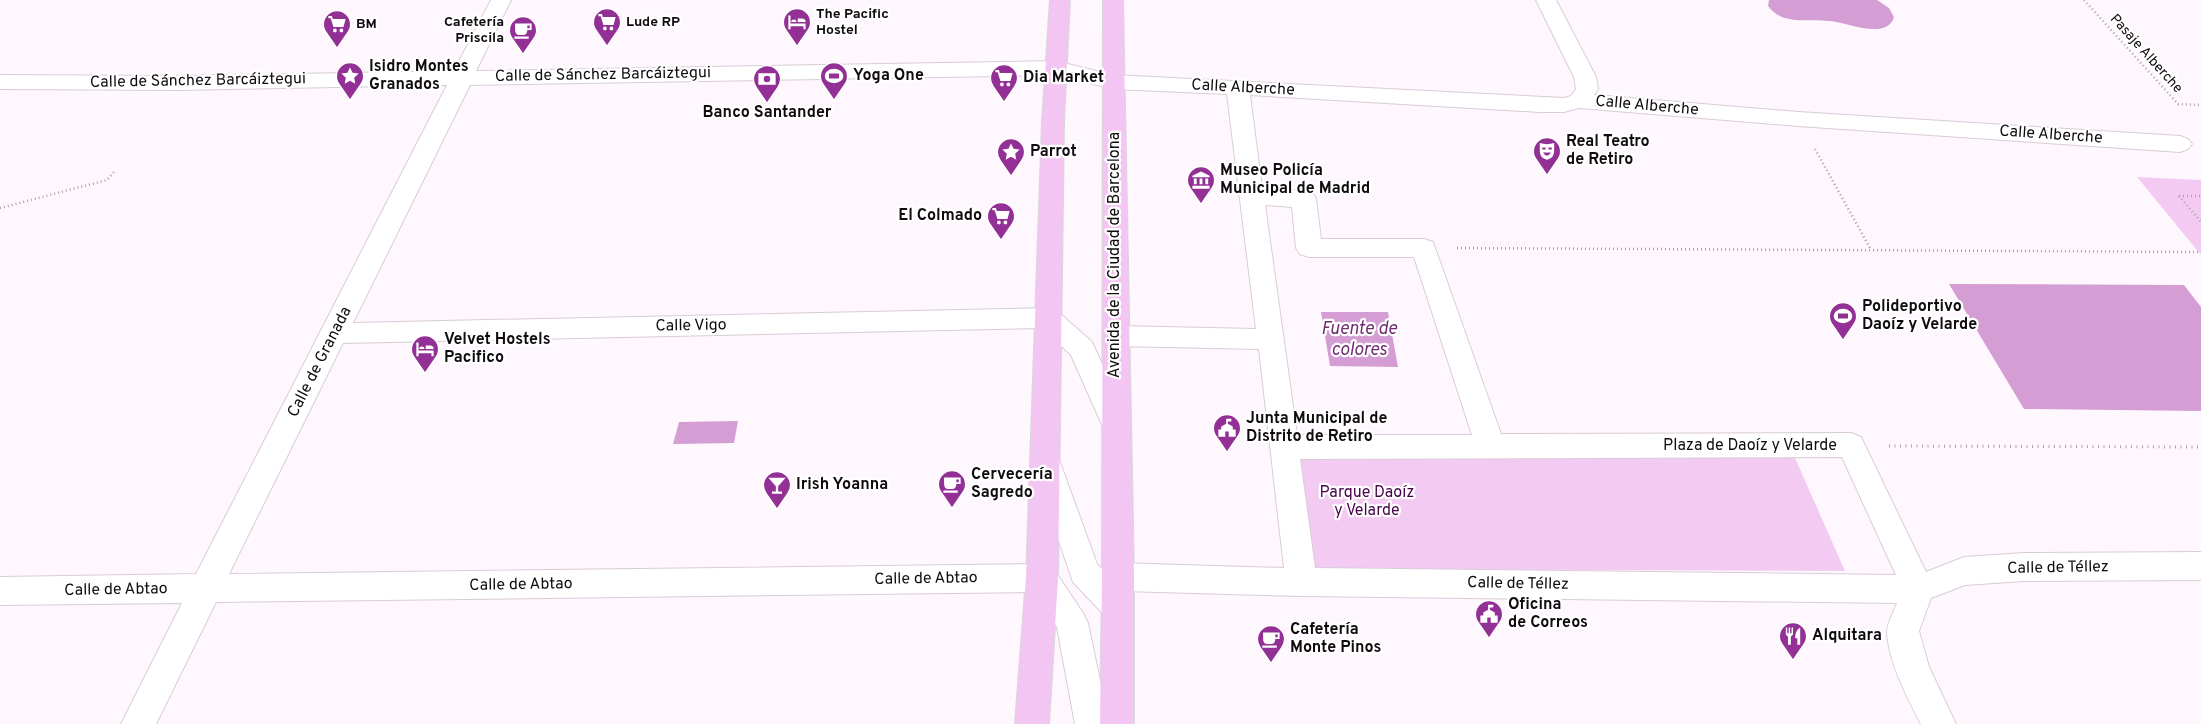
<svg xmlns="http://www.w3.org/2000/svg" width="2201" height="724" viewBox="0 0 2201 724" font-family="Overpass,sans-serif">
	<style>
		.green { fill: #f3cbf2 }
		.water { fill: #d49ed4 }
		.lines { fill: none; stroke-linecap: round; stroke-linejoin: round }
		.street-casing { stroke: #d9ccd9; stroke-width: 2 }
		.primary-casing { stroke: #d9d8d9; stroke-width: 2 }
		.path-far1 { stroke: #a9a3a9; stroke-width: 2.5; stroke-dasharray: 1 3; stroke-linecap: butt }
		.path { stroke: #a9a3a9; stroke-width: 3; stroke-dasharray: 1 4.5; stroke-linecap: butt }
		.street { fill: #fff; fill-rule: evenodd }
		.primary { fill: #f2c5f2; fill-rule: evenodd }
		.labels { text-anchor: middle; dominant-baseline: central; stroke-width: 4.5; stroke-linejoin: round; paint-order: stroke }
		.far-poi-label { font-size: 14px; font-weight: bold; fill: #0f0b0f; stroke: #fff; text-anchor: start }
		.far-street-label { font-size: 14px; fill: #0f0b0f; stroke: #fff }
		.poi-label { font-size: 16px; font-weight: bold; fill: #0f0b0f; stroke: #fff; text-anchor: start }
		.street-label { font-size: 16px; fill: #0f0b0f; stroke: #fff }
		.park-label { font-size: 16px; fill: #47044a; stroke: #fff }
		.water-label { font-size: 18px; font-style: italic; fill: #6e2e70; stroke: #fff }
	</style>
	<rect width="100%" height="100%" fill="#fff7fe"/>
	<!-- green -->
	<g class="green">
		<polygon points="2137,177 2201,180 2201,255"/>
		<polygon points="1290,433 1788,442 1845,571 1306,569"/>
	</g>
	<!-- water -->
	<g class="water">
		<path d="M1769,0H1877L1889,8L1894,17C1887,41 1846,22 1830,21C1808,18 1783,26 1768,6Z"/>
		<polygon points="1949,284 2184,285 2201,307 2201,411 2024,409"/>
		<polygon points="1321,312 1388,312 1398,367 1330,366"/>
		<polygon points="738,421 734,443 673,444 679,422"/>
	</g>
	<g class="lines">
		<!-- street casing -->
		<g class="street-casing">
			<path id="street" d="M491,0H511L476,71L1055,61L1114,75L1564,98L1571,96L1576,89L1574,77L1536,0H1556L1596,77L1598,89L1594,95L1798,112L2180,136L2188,139L2192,144L2188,149L2180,152L1798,126L1579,108L1564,112H1540L1250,95L1262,188L1304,191L1313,193L1316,199L1321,239H1424L1433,242L1501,434L1851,433L1861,437L1926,572L1964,557L2024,553L2201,552V580L2024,581L1965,585L1931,598L1919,631L1929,667L1956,724H1921C1908,699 1888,661 1887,632C1887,624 1894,611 1897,603L1301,596L1123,591L1129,598L1134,608L1129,618L1118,622L1107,618L1073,582L1032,463L1037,454L1047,451L1057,454L1097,564L1105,572L1107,567L1118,563L1284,568L1259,349L1116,346L1106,343L1102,336L1106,329L1116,326L1256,329L1227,94L1114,89L1055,75L470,85L353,323L1048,308L1057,311L1092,342L1131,428L1127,436L1117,440L1107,436L1071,355L1042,328L343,343L229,574L1042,564L1053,568L1083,613L1088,623L1109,724H1075L1057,627L1034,592L216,602L156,724H121L182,603L0,605V577L196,574L447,85L179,90L0,89V75L179,76L454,71ZM1265,205L1292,207L1296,248L1300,254L1309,257H1414L1472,435H1297ZM1842,457L1896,575L1315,568L1300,459Z"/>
		</g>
		<!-- primary casing -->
		<g class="primary-casing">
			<g id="primary">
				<polygon points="1050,0 1070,0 1064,121 1058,578 1049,724 1015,724 1026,578 1042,121"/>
				<polygon points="1103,0 1123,0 1134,577 1134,724 1100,724 1102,577"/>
			</g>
		</g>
		<!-- path-far1 -->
		<g class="path-far1">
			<polyline points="2084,0 2178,104 2201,105"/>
			<polyline points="1815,149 1870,248"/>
			<polyline points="2179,196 2201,222"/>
			<polyline points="2179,196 2201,196"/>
			<polyline points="0,208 107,180 114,172"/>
			<polyline points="1457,248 2201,252"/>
		</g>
		<!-- path -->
		<polyline class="path" points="1889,446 2201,447"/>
		<!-- street -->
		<use href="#street" class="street"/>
		<!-- primary -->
		<use href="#primary" class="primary"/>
	</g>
	<!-- icons -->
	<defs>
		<g id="supermarket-pin" transform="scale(1.4375)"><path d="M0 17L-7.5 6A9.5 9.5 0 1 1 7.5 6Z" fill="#933096" stroke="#fff"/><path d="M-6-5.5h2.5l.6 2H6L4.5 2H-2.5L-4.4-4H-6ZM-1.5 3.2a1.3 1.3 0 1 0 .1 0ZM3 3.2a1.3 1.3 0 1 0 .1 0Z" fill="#fff"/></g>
		<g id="hotel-pin" transform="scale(1.4375)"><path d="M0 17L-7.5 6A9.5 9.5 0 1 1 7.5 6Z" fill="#933096" stroke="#fff"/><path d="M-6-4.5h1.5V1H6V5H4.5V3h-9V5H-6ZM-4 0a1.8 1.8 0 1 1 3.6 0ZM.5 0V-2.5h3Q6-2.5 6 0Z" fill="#fff"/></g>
		<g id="cafe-pin" transform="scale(1.4375)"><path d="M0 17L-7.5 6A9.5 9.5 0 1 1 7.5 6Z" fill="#933096" stroke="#fff"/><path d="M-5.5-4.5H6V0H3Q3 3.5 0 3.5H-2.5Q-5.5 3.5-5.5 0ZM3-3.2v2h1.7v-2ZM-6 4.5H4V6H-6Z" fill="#fff"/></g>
		<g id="sight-pin" transform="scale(1.4375)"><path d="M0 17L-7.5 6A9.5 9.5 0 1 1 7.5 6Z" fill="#933096" stroke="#fff"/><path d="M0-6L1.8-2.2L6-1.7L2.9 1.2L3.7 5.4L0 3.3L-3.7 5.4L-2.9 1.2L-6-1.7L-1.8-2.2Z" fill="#fff"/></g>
		<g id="stadium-pin" transform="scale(1.4375)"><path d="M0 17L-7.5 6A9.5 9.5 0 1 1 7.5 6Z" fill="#933096" stroke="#fff"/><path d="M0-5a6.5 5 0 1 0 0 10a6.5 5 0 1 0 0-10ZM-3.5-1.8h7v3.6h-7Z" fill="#fff"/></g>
		<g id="bank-pin" transform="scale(1.4375)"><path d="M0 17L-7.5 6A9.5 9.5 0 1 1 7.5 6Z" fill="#933096" stroke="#fff"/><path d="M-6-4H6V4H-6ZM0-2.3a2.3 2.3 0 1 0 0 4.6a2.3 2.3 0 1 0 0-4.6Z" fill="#fff"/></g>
		<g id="theatre-pin" transform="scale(1.4375)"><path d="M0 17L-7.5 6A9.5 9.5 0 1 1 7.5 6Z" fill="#933096" stroke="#fff"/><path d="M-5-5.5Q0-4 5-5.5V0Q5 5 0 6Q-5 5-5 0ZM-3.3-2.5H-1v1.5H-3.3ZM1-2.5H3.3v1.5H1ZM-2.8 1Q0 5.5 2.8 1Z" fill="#fff"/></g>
		<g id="museum-pin" transform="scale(1.4375)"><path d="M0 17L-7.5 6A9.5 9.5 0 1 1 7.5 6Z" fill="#933096" stroke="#fff"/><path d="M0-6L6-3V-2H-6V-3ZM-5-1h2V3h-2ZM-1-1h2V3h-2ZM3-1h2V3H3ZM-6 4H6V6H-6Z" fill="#fff"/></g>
		<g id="civic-pin" transform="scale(1.4375)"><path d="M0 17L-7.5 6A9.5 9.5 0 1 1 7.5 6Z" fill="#933096" stroke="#fff"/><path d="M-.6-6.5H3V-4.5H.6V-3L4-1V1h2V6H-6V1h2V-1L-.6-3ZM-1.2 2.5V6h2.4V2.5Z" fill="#fff"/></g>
		<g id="bar-pin" transform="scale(1.4375)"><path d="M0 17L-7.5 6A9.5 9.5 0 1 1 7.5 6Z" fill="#933096" stroke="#fff"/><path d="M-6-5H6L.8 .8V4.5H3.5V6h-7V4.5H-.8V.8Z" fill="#fff"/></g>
		<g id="restaurant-pin" transform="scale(1.4375)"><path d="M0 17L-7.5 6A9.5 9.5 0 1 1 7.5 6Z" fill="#933096" stroke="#fff"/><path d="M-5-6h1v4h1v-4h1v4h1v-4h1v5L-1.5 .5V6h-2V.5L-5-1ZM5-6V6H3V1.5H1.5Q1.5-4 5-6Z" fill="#fff"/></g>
	</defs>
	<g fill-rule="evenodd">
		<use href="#supermarket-pin" x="607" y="22"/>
		<use href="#hotel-pin" x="797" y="22"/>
		<use href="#supermarket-pin" x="337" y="24"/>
		<use href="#cafe-pin" x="523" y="30"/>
		<use href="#sight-pin" x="350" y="76"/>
		<use href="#stadium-pin" x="834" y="76"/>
		<use href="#supermarket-pin" x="1004" y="78"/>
		<use href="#bank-pin" x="767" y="79"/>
		<use href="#theatre-pin" x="1547" y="151"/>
		<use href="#sight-pin" x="1011" y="152"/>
		<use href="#museum-pin" x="1201" y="180"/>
		<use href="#supermarket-pin" x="1001" y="216"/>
		<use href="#stadium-pin" x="1843" y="316"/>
		<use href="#hotel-pin" x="425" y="349"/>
		<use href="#civic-pin" x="1227" y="428"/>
		<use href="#cafe-pin" x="952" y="484"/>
		<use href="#bar-pin" x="777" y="485"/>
		<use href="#civic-pin" x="1489" y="614"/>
		<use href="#restaurant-pin" x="1793" y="636"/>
		<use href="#cafe-pin" x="1271" y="639"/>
	</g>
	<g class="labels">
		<!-- far-poi labels -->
		<g class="far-poi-label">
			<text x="816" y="14">The Pacific<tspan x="816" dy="16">Hostel</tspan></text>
			<text x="504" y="22" text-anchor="end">Cafetería<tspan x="504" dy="16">Priscila</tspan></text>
			<text x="626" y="22">Lude RP</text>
			<text x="356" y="24">BM</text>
		</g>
		<!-- far-street labels -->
		<g class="far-street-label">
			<text transform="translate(2146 54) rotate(48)">Pasaje Alberche</text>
		</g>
		<!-- poi labels -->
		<g class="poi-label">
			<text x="369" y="67">Isidro Montes<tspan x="369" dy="18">Granados</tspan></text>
			<text x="853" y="76">Yoga One</text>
			<text x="1023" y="78">Dia Market</text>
			<text x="767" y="113" text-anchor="middle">Banco Santander</text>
			<text x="1566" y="142">Real Teatro<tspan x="1566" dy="18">de Retiro</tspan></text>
			<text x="1030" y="152">Parrot</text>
			<text x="1220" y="171">Museo Policía<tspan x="1220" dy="18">Municipal de Madrid</tspan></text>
			<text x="982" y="216" text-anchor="end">El Colmado</text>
			<text x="1862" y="307">Polideportivo<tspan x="1862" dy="18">Daoíz y Velarde</tspan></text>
			<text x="444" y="340">Velvet Hostels<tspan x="444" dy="18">Pacifico</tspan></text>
			<text x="1246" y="419">Junta Municipal de<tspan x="1246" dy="18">Distrito de Retiro</tspan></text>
			<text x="971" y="475">Cervecería<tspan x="971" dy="18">Sagredo</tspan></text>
			<text x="796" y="485">Irish Yoanna</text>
			<text x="1508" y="605">Oficina<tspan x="1508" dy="18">de Correos</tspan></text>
			<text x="1290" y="630">Cafetería<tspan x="1290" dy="18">Monte Pinos</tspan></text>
			<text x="1812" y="636">Alquitara</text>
		</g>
		<!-- street labels -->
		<g class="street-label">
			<text transform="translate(603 75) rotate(-1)">Calle de Sánchez Barcáiztegui</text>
			<text transform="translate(198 81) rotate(-1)">Calle de Sánchez Barcáiztegui</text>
			<text transform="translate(1243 88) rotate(3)">Calle Alberche</text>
			<text transform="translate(1647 106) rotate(5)">Calle Alberche</text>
			<text transform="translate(2051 135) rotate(4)">Calle Alberche</text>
			<text transform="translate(1115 255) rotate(-90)">Avenida de la Ciudad de Barcelona</text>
			<text transform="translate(691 326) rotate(-1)">Calle Vigo</text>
			<text transform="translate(320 362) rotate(-63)">Calle de Granada</text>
			<text x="1750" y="446">Plaza de Daoíz y Velarde</text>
			<text transform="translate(2058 568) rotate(-1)">Calle de Téllez</text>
			<text transform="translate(926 579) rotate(-1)">Calle de Abtao</text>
			<text transform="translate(1518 584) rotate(1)">Calle de Téllez</text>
			<text transform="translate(521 585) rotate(-1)">Calle de Abtao</text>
			<text transform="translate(116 590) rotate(-1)">Calle de Abtao</text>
		</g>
		<!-- park labels -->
		<g class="park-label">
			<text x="1367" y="493">Parque Daoíz<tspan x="1367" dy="18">y Velarde</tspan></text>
		</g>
		<!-- water labels -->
		<g class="water-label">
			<text x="1359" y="329">Fuente de<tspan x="1359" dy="21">colores</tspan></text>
		</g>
	</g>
</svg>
